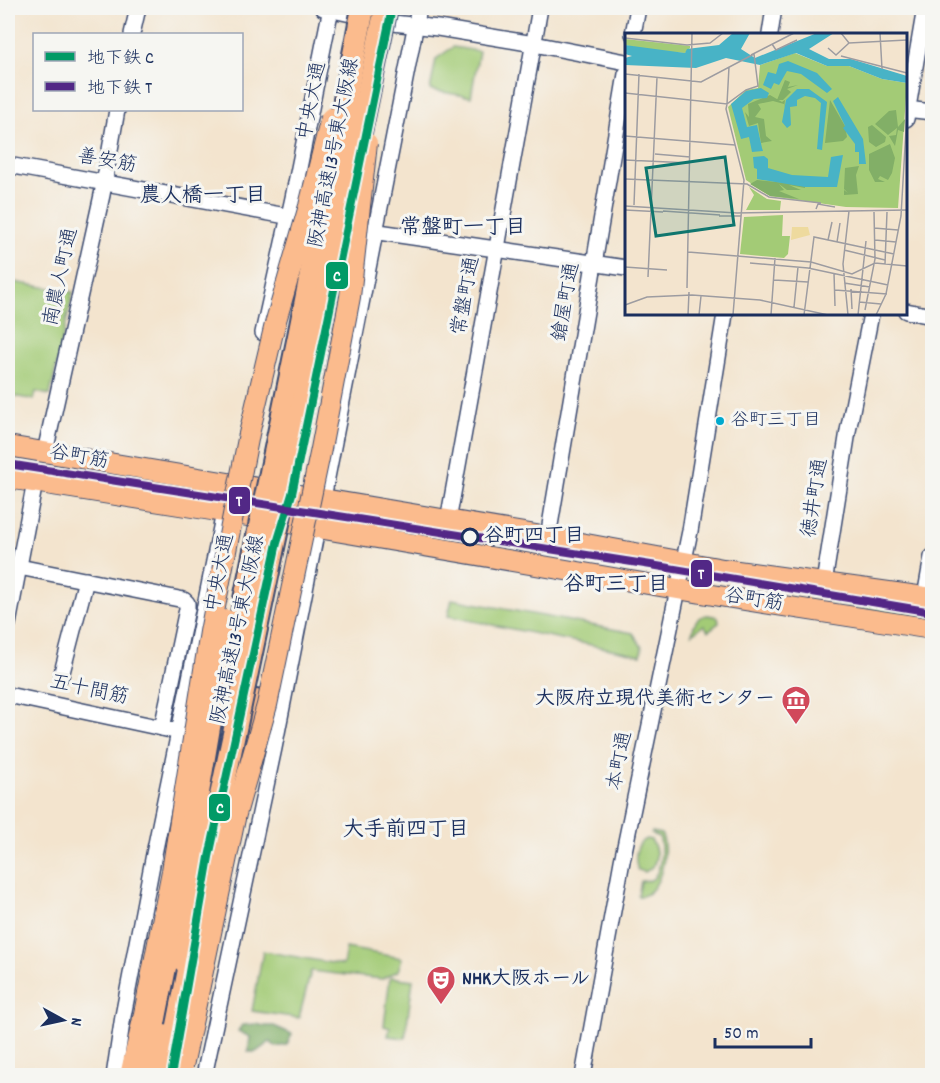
<svg xmlns="http://www.w3.org/2000/svg" width="940" height="1083" viewBox="0 0 940 1083" font-family="Dekko,'Klee One',sans-serif">
	<style>
		.green { fill: #a3cb76; stroke: #5f7d6a; stroke-width: 1.5 }
		.forest { fill: #82af67; stroke: #4e6f62; stroke-width: 1.5 }
		.lines { fill: none; stroke-linecap: round; stroke-linejoin: round }
		.minor-casing { stroke: #3b4a6f; stroke-width: 18 }
		.major-casing { stroke: #3b4a6f; stroke-width: 22 }
		.highway-casing { stroke: #3b4a6f; stroke-width: 26 }
		.minor { stroke: #fff; stroke-width: 15 }
		.major { stroke: #fbbb8d; stroke-width: 20 }
		.highway { stroke: #fbbb8d; stroke-width: 22 }
		.major-bridge-casing { stroke: #3b4a6f; stroke-width: 22; stroke-linecap: butt }
		.highway-bridge-casing { stroke: #3b4a6f; stroke-width: 26; stroke-linecap: butt }
		.major-bridge { stroke: #fbbb8d; stroke-width: 20 }
		.highway-bridge { stroke: #fbbb8d; stroke-width: 22 }
		.metro-1-casing { stroke: #f6f6f2; stroke-width: 12 }
		.metro-2-casing { stroke: #f6f6f2; stroke-width: 12 }
		.metro-1 { stroke: #019a66; stroke-width: 8 }
		.metro-2 { stroke: #522886; stroke-width: 8 }
		.bus-dot { fill: #00a9ce; stroke: #f6f6f2; stroke-width: 2 }
		.stop-dot { fill: #f6f6f2; stroke: #1b2f5e; stroke-width: 3 }
		.labels { text-anchor: middle; dominant-baseline: central; stroke-width: 6; stroke-linejoin: round; paint-order: stroke }
		.bus-label { font-size: 18px; fill: #1b2f5e; stroke: #f6f6f2; text-anchor: start }
		.street-label { font-size: 20px; fill: #1b2f5e; stroke: #f6f6f2 }
		.stop-label { font-size: 20px; font-weight: bold; fill: #1b2f5e; stroke: #f6f6f2; text-anchor: start }
		.poi-label { font-size: 20px; font-weight: bold; fill: #1b2f5e; stroke: #f6f6f2; text-anchor: end }
		.neighbourhood-label { font-size: 21px; font-weight: bold; fill: #1b2f5e; stroke: #f6f6f2 }
		.inset-road { fill: none; stroke: #9d9ca1; stroke-width: 1.5 }
		.view { fill: #0f766e; fill-opacity: 0.15; stroke: #0f766e; stroke-width: 3 }
		.inset-edge { fill: none; stroke: #1b2f5e; stroke-width: 3 }
		.line-badge { stroke: #f6f6f2; stroke-width: 2 }
		.badge-label { font-size: 16px; text-anchor: middle; font-weight: bold; fill: #fff }
	</style>
	<rect width="100%" height="100%" fill="#f6f6f2"/>
	<filter id="ink" filterUnits="userSpaceOnUse"><feTurbulence type="fractalNoise" baseFrequency=".0167" numOctaves="2"/><feDisplacementMap in="SourceGraphic" scale="12" xChannelSelector="R" yChannelSelector="G"/><feConvolveMatrix kernelMatrix="1 2 1 2 8 2 1 2 1" color-interpolation-filters="sRGB"/></filter>
	<filter id="wash" filterUnits="userSpaceOnUse"><feTurbulence type="fractalNoise" baseFrequency=".008" numOctaves="4" result="noise"/><feDisplacementMap in="SourceGraphic" scale="24" xChannelSelector="R" yChannelSelector="G"/><feGaussianBlur stdDeviation="1.35" result="paint"/><feColorMatrix in="noise" values="0 0 0 0 0 0 0 0 0 0 0 0 0 0 0 0 0 1.4 0 .05"/><feComposite in="paint" operator="in"/></filter>
	<g filter="url(#wash)">
		<rect width="100%" height="100%" fill="#f3e4ce"/>
		<!-- green -->
		<g class="green">
			<polygon points="453,47 479,51 471,97 430,90 436,59"/>
			<polygon points="8,281 73,292 50,395 36,392 34,400 8,395"/>
			<polygon points="829,597 932,613 932,620 843,605 828,602"/>
			<polygon points="452,599 633,633 642,647 641,655 448,616"/>
			<path d="M708,615L718,617L719,623L708,631L704,625L692,634C694,623 696,616 708,615Z"/>
			<path d="M652,832L661,834C670,847 661,898 638,896L641,881C644,880 648,881 651,880C661,875 663,846 659,837L651,834Z"/>
			<path d="M646,839L651,840C659,851 658,866 645,872L638,870C634,860 635,843 646,839Z"/>
			<polygon points="346,948 402,958 398,971 382,979 311,971 299,1018 252,1011 263,951 343,965"/>
			<polygon points="390,977 413,980 405,1038 388,1036 390,1028 384,1026"/>
		</g>
		<!-- forest -->
		<polygon class="forest" points="256,1024 264,1026 274,1026 292,1034 287,1045 276,1047 270,1042 256,1052 248,1052 250,1037 238,1031 242,1025"/>
	</g>
	<g filter="url(#ink)">
		<g class="lines">
			<!-- minor casing -->
			<g class="minor-casing">
				<g id="minor">
					<polyline points="323,8 393,23 438,28 534,44 626,62"/>
					<polyline points="132,34 138,8"/>
					<polyline points="633,34 638,8"/>
					<polyline points="770,34 774,8"/>
					<polyline points="906,109 932,112"/>
					<polyline points="906,119 925,8"/>
					<polyline points="8,165 297,218"/>
					<polyline points="365,230 626,268"/>
					<polyline points="906,311 932,316"/>
					<polyline points="263,333 293,198 331,8"/>
					<polyline points="45,452 102,195 117,110"/>
					<polyline points="448,521 540,8"/>
					<polyline points="548,537 626,74"/>
					<polyline points="19,567 184,600 187,603 187,609 162,728 179,732"/>
					<polyline points="824,583 848,431 871,314"/>
					<polyline points="925,597 932,557"/>
					<polyline points="8,624 35,482"/>
					<polyline points="61,676 86,580"/>
					<polyline points="8,695 162,728"/>
					<polyline points="114,1076 123,1016 154,854 226,503"/>
					<polyline points="204,1076 274,748 419,8"/>
					<polyline points="583,1076 622,861 690,531 725,314"/>
				</g>
			</g>
			<!-- major casing -->
			<g class="major-casing">
				<g id="major">
					<polyline points="8,446 548,537 723,569 932,598"/>
					<polyline points="8,478 224,512 719,596 932,629"/>
					<polyline points="130,1076 143,1019"/>
				</g>
			</g>
			<!-- highway casing -->
			<g class="highway-casing">
				<g id="highway">
					<polyline points="247,752 256,701"/>
					<polyline points="148,1076 161,1003"/>
					<polyline points="164,1076 186,963"/>
				</g>
			</g>
			<!-- minor -->
			<use href="#minor" class="minor"/>
			<!-- major -->
			<use href="#major" class="major"/>
			<!-- highway -->
			<use href="#highway" class="highway"/>
			<!-- major-bridge casing -->
			<g class="major-bridge-casing">
				<g id="major-bridge">
					<polyline points="143,1019 172,871 210,632 249,434 275,324 309,206 331,118"/>
					<polyline points="183,1066 236,814 267,705 321,449 350,297 367,143"/>
				</g>
			</g>
			<!-- highway-bridge casing -->
			<g class="highway-bridge-casing">
				<g id="highway-bridge">
					<polyline points="236,643 299,336 363,8"/>
					<polyline points="192,828 227,621"/>
					<polyline points="171,959 201,813"/>
					<polyline points="186,963 386,8"/>
					<polyline points="154,1023 170,942"/>
				</g>
			</g>
			<!-- major-bridge -->
			<use href="#major-bridge" class="major-bridge"/>
			<!-- highway-bridge -->
			<use href="#highway-bridge" class="highway-bridge"/>
			<!-- metro-1 casing -->
			<g class="metro-1-casing">
				<polyline id="metro-1" points="171,1076 209,857 277,543 292,494 392,8"/>
			</g>
			<!-- metro-2 casing -->
			<g class="metro-2-casing">
				<polyline id="metro-2" points="8,464 651,565 932,612"/>
			</g>
			<!-- metro-1 -->
			<use href="#metro-1" class="metro-1"/>
			<!-- metro-2 -->
			<use href="#metro-2" class="metro-2"/>
		</g>
	</g>
	<!-- icons -->
	<defs>
		<g id="museum-pin" transform="scale(1.5)"><path d="M0 17L-7.5 6A9.5 9.5 0 1 1 7.5 6Z" fill="#d1495b" stroke="#f6f6f2"/><path d="M0-6L6-3V-2H-6V-3ZM-5-1h2V3h-2ZM-1-1h2V3h-2ZM3-1h2V3H3ZM-6 4H6V6H-6Z" fill="#fff"/></g>
		<g id="theatre-pin" transform="scale(1.5)"><path d="M0 17L-7.5 6A9.5 9.5 0 1 1 7.5 6Z" fill="#d1495b" stroke="#f6f6f2"/><path d="M-5-5.5Q0-4 5-5.5V0Q5 5 0 6Q-5 5-5 0ZM-3.3-2.5H-1v1.5H-3.3ZM1-2.5H3.3v1.5H1ZM-2.8 1Q0 5.5 2.8 1Z" fill="#fff"/></g>
	</defs>
	<g fill-rule="evenodd">
		<use href="#museum-pin" x="796" y="700"/>
		<use href="#theatre-pin" x="441" y="980"/>
	</g>
	<!-- markers -->
	<circle class="bus-dot" cx="720" cy="421" r="5"/>
	<circle class="stop-dot" cx="470" cy="537" r="8"/>
	<g class="labels">
		<!-- bus labels -->
		<g class="bus-label">
			<text x="731" y="421">谷町三丁目</text>
		</g>
		<!-- street labels -->
		<g class="street-label">
			<text transform="translate(313 101) rotate(-79)">中央大通</text>
			<text transform="translate(335 153) rotate(-79)">阪神高速13号東大阪線</text>
			<text transform="translate(107 162) rotate(10)">善安筋</text>
			<text transform="translate(62 277) rotate(-78)">南農人町通</text>
			<text transform="translate(467 296) rotate(-80)">常盤町通</text>
			<text transform="translate(567 302) rotate(-80)">鎗屋町通</text>
			<text transform="translate(79 458) rotate(10)">谷町筋</text>
			<text transform="translate(816 498) rotate(-81)">徳井町通</text>
			<text transform="translate(221 573) rotate(-79)">中央大通</text>
			<text transform="translate(754 601) rotate(9)">谷町筋</text>
			<text transform="translate(239 630) rotate(-78)">阪神高速13号東大阪線</text>
			<text transform="translate(89 691) rotate(12)">五十間筋</text>
			<text transform="translate(621 761) rotate(-79)">本町通</text>
		</g>
		<!-- stop labels -->
		<g class="stop-label">
			<text x="484" y="537">谷町四丁目</text>
		</g>
		<!-- poi labels -->
		<g class="poi-label">
			<text x="775" y="700">大阪府立現代美術センター</text>
			<text x="462" y="980" text-anchor="start">NHK大阪ホール</text>
		</g>
		<!-- neighbourhood labels -->
		<g class="neighbourhood-label">
			<text x="203" y="197">農人橋一丁目</text>
			<text x="463" y="229">常盤町一丁目</text>
			<text x="616" y="586">谷町三丁目</text>
			<text x="406" y="831">大手前四丁目</text>
		</g>
	</g>
	<!-- overview -->
	<g transform="translate(625 33)">
		<rect width="282" height="282" fill="#f3e4ce"/>
		<path d="M0,6L65,13V15L60,20L28,18L0,12ZM170,20L202,33H224L257,46L282,50L273,175L221,174L145,163L121,147L103,74L121,57L133,55L135,32ZM124,154L142,166L156,168L155,177H121L129,162ZM158,182L157,203H165L163,221L159,225L115,221L119,184Z" fill="#a3cb76"/>
		<path d="M160,47L165,49L163,54L173,52L162,56L166,59L158,67H152ZM177,55L160,67L159,75V71L148,68L133,71L136,76L130,84L139,86L141,103L147,108L136,110L133,90L124,93L120,79L124,84L123,71L145,62L157,69ZM205,67L220,93L222,104L218,108L200,110ZM271,77L273,94L280,86L279,99L273,97L270,113L264,103L271,102L272,95L263,102L250,91L264,78ZM247,92L261,104L260,109L251,114L244,109L243,94ZM265,111L270,125L267,140L263,147L255,143L253,146L260,149H250L244,137V121ZM234,133L231,142L233,161L219,162V157L223,160L219,156L220,135ZM132,147L180,152V155L164,152L176,157H162L154,151L159,157L154,158L174,166L145,163L125,151Z" fill="#82af67"/>
		<path d="M167,194H183L185,202L166,207Z" fill="#eeda9e"/>
		<path d="M108,0H125L116,16L130,25L192,0H209L184,16L204,26H226L282,43V50L257,46L224,33H202L171,20L135,32L101,25L71,35L0,32V25L7,23L0,21V12L60,20L62,16L94,12ZM163,28L192,40L207,56L202,60L176,41L162,38L154,52L149,50L146,56L138,52L143,39L151,41L154,31ZM136,55L144,60L142,65L129,66L117,75L122,94L132,92L137,115L138,118L127,119L124,104L116,106L106,71L121,58ZM172,56H184L202,69L197,117L192,116L196,70L190,65L180,63L172,67V73L165,74L166,92L162,95L157,89L161,67ZM213,64L238,106L241,131H234V119H230V111L218,95L220,93L208,68ZM218,122L212,154H180L132,146V136L129,135L128,124L139,123L143,126V135L167,142L203,144L206,124Z" fill="#48b3c6"/>
		<path class="inset-road" d="M216,0L224,10L282,7M255,0L257,36M0,5L62,12L85,10L98,0M147,11L151,17L172,7M203,15L211,22L224,10M126,22L169,0M216,23L282,40M0,41L76,49L129,21M0,60L102,71L104,34M0,103L110,112M30,121L65,124M0,127L65,130M0,146L122,151L144,164L196,170M9,172L14,41M0,173L112,180L282,177M191,176L193,171L210,174M0,177L38,179M38,178L95,182M94,183H116M249,195L273,197M203,207L207,189M250,207L271,209M212,209L215,190M219,217L260,227M63,219L186,229L227,241L250,230L282,233M125,230L183,235L263,252M260,231L262,179M0,234L42,237M209,240L210,273M23,244L32,44M149,247L183,249M219,250L245,254M62,255L67,0M226,256L227,276M210,257L262,261M234,269L256,271M0,272L22,264L67,262L135,267L203,282M169,274L173,234M240,277L250,226L249,179M63,282L64,259M74,282L76,263M108,282L119,147L101,76L102,71L121,57L133,53L129,21M146,282L150,225M179,282L189,204L269,221M223,282L218,231L224,178M233,282L241,208M251,282L261,261L276,183L282,79"/>
		<path class="view" d="M100,124L109,192L31,203L21,135Z"/>
		<rect width="282" height="282" class="inset-edge"/>
	</g>
	<g class="line-badge">
		<rect x="325" y="261" width="24" height="29" rx="6" fill="#019a66"/>
		<rect x="228" y="486" width="23" height="29" rx="6" fill="#522886"/>
		<rect x="690" y="559" width="23" height="29" rx="6" fill="#522886"/>
		<rect x="208" y="793" width="23" height="29" rx="6" fill="#019a66"/>
	</g>
	<g class="badge-label">
		<text x="337" y="281">C</text>
		<text x="239" y="506">T</text>
		<text x="701" y="579">T</text>
		<text x="220" y="813">C</text>
	</g>
	<!-- margin -->
	<rect width="940" height="1083" fill="none" stroke="#f6f6f2" stroke-width="30"/>
	<!-- legend -->
	<rect x="33" y="33" width="210" height="78" fill="#f6f6f2" stroke="#9ea6b7" stroke-width="1.5"/>
	<rect x="45" y="52" width="30" height="9" fill="#019a66" stroke="#9ea6b7" stroke-width="1.5"/>
	<text x="87" y="63" font-size="18" fill="#1b2f5e">地下鉄 C</text>
	<rect x="45" y="82" width="30" height="9" fill="#522886" stroke="#9ea6b7" stroke-width="1.5"/>
	<text x="87" y="93" font-size="18" fill="#1b2f5e">地下鉄 T</text>
	<!-- north arrow -->
	<g transform="translate(63 1020) rotate(98)" stroke="#f6f6f2" stroke-width="4.5" paint-order="stroke">
	<path d="M0-4.5L10 22L0 15L-10 22Z" fill="#1b2f5e"/>
	<text y="-9" font-size="16" font-weight="bold" text-anchor="middle" fill="#1b2f5e">N</text>
	</g>
	<!-- scale -->
	<path d="M715 1038v9h96v-9" fill="none" stroke="#1b2f5e" stroke-width="3"/>
	<text x="724" y="1038" font-size="18" fill="#1b2f5e" stroke="#f6f6f2" stroke-width="4.5" paint-order="stroke">50 m</text>
</svg>
